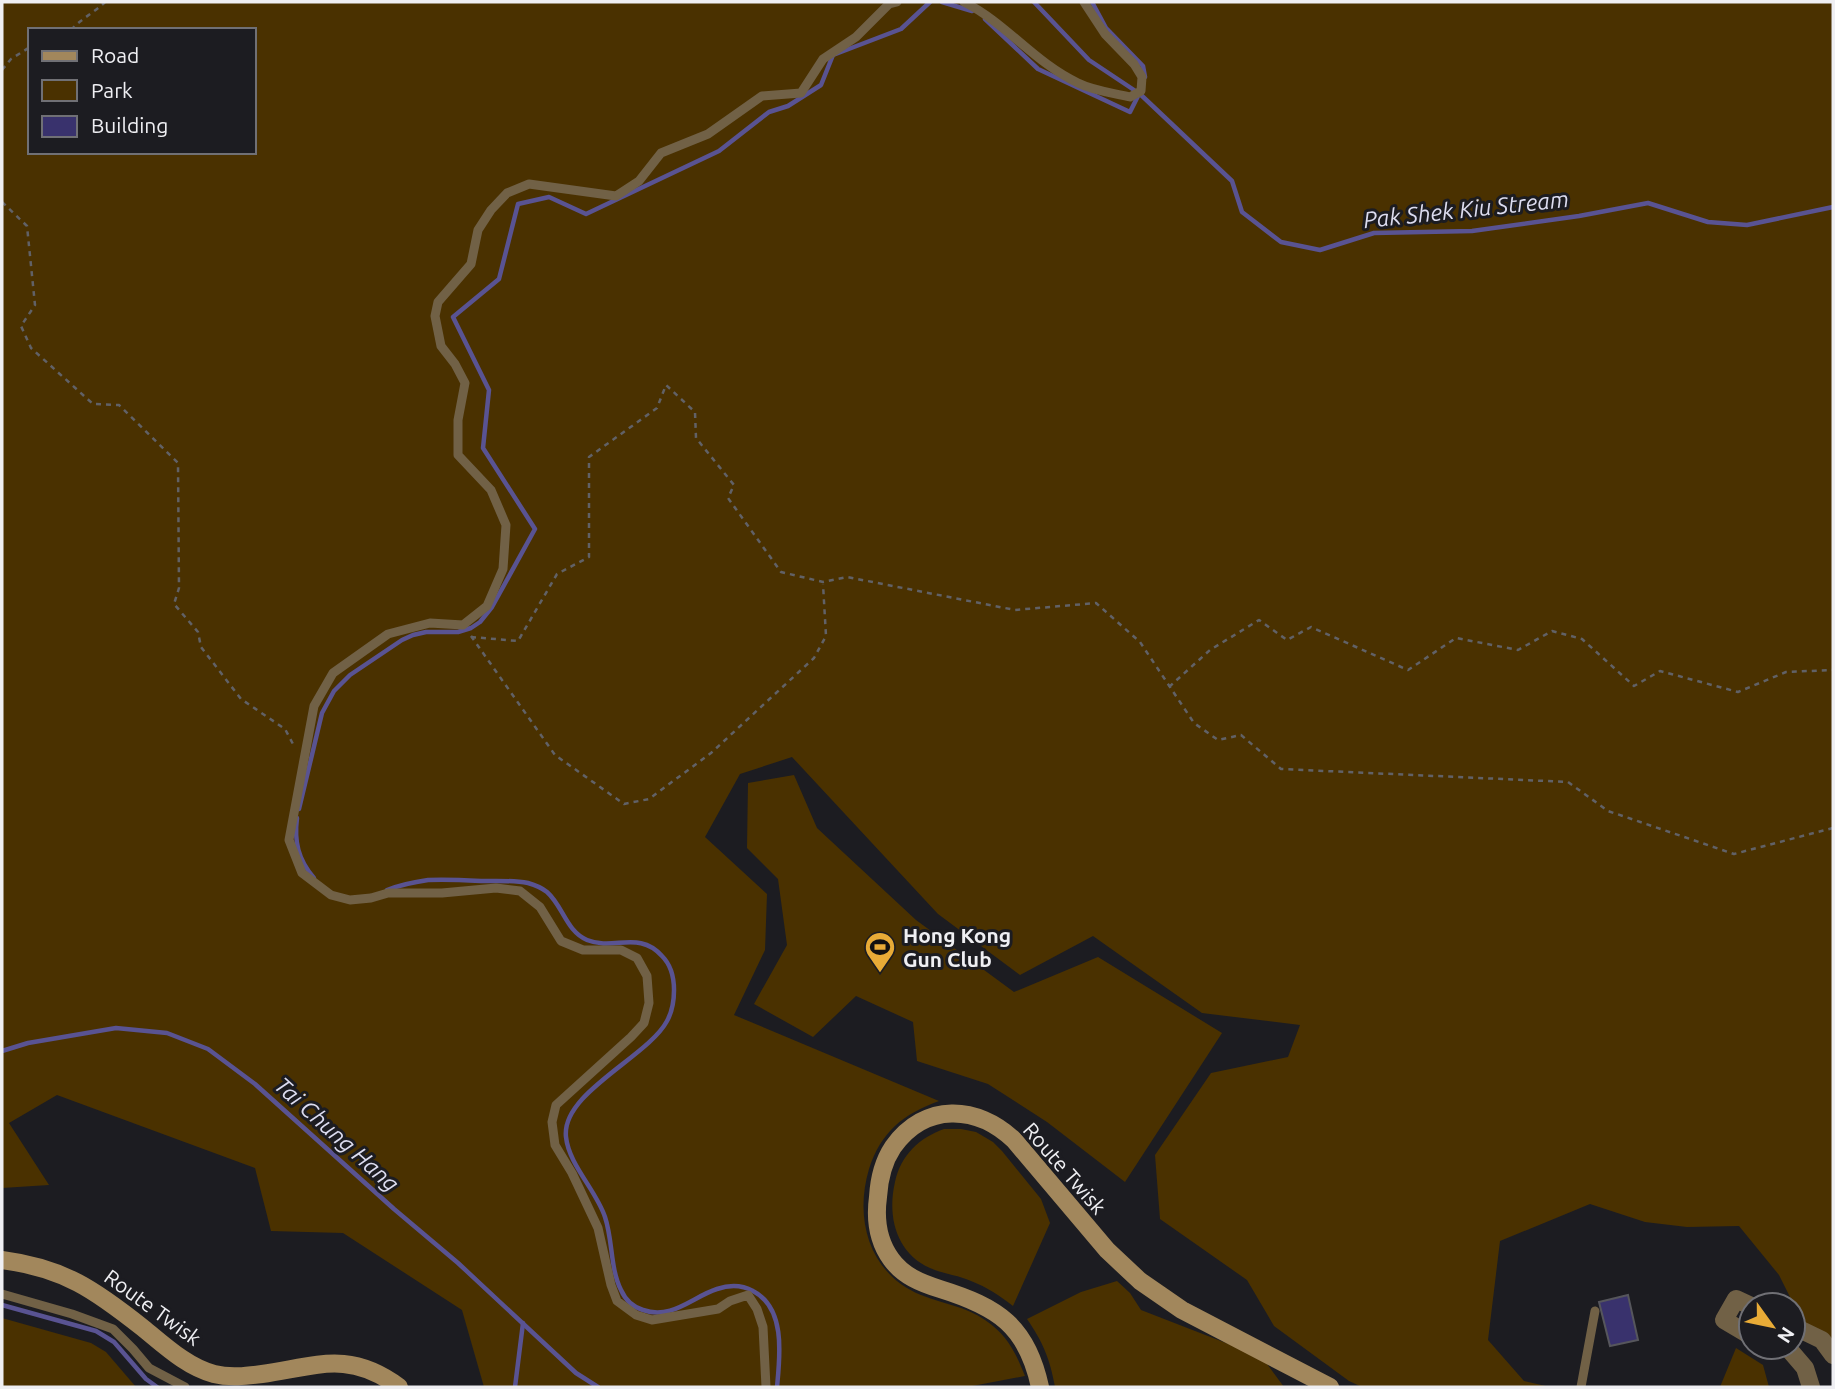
<svg xmlns="http://www.w3.org/2000/svg" width="1835" height="1389" viewBox="0 0 1835 1389" font-family="Ubuntu,sans-serif">
	<style>
		.green { fill: #4a3100; fill-rule: evenodd }
		.lines { fill: none; stroke-linecap: round; stroke-linejoin: round }
		.stream { stroke: #595392; stroke-width: 4.5 }
		.building { fill: #39326d; stroke: #56565c; stroke-width: 2 }
		.path { stroke: #616166; stroke-width: 2.5; stroke-dasharray: 5 5; stroke-linecap: butt }
		.lane { stroke: #716146; stroke-width: 9 }
		.street { stroke: #716146; stroke-width: 18 }
		.secondary { stroke: #a2875c; stroke-width: 18 }
		.labels { text-anchor: middle; dominant-baseline: central; stroke-width: 6; stroke-linejoin: round; paint-order: stroke }
		.poi-label { font-size: 21px; font-weight: bold; fill: #efeff3; stroke: #1c1c21; text-anchor: start }
		.street-label { font-size: 21px; fill: #efeff3; stroke: #1c1c21 }
		.water-label { font-size: 23px; font-style: italic; fill: #dcdcef; stroke: #1c1c21 }
	</style>
	<rect width="100%" height="100%" fill="#1c1c21"/>
	<!-- green -->
	<g class="green">
		<path d="M2,2H1833V1345L1813,1343L1779,1275L1739,1226L1687,1227L1645,1222L1590,1204L1500,1241L1488,1340L1524,1381L1550,1387H1362L1349,1381L1274,1326L1247,1280L1160,1219L1155,1155L1211,1073L1288,1057L1300,1025L1202,1013L1093,936L1020,975L938,914L792,757L740,774L705,837L767,894L765,950L734,1015L939,1101C903,1114 881,1132 869,1169C854,1219 869,1274 921,1295C943,1304 965,1306 985,1320C1007,1335 1015,1351 1025,1376L967,1387H484L462,1310L343,1233L271,1231L255,1168L57,1095L9,1123L49,1185L2,1188ZM30,30H254V152H30Z"/>
		<polygon points="794,775 817,828 916,920 1014,992 1098,957 1222,1033 1125,1182 1047,1122 988,1084 917,1061 913,1022 856,996 813,1037 754,1004 787,945 778,879 747,848 748,783"/>
		<path d="M944,1129H961L976,1132L993,1142L1002,1151L1041,1199L1050,1223L1013,1306C1000,1296 987,1287 971,1281C958,1275 943,1274 930,1268C896,1253 887,1216 895,1182C901,1155 919,1138 944,1129Z"/>
		<path d="M1117,1281L1130,1293L1141,1310L1262,1357L1284,1387H1055C1050,1359 1043,1342 1027,1319L1081,1292Z"/>
		<polygon points="2,1318 91,1343 106,1352 136,1387 2,1387"/>
		<polygon points="1736,1348 1763,1365 1769,1387 1720,1387"/>
	</g>
	<g class="lines">
		<!-- stream -->
		<g class="stream">
			<polyline points="942,2 972,11"/>
			<polyline points="1034,2 1089,60 1140,94 1232,181 1242,212 1281,242 1320,250 1374,233 1472,231 1579,216 1648,203 1708,222 1747,225 1833,207"/>
			<polyline points="1092,2 1106,28 1143,66 1145,77"/>
			<polyline points="985,19 1038,69 1130,112 1139,94"/>
			<polyline points="299,809 322,713 334,691 350,675 402,640 413,635 426,632 458,632 471,628 480,622 492,607 535,529 483,448 489,390 453,317 499,279 518,204 549,197 586,214 719,151 769,112 788,106 821,85 833,55 901,29 930,2"/>
			<path d="M297,818C294,841 298,860 314,878"/>
			<path d="M387,890C400,885 414,882 428,880C445,879 463,880 481,881C496,881 513,880 528,883C535,885 542,888 547,892C563,906 566,931 587,940C614,951 639,930 662,956C671,965 674,977 674,990C674,1000 672,1012 667,1021C648,1057 561,1093 566,1137C569,1165 596,1190 605,1217C613,1241 610,1268 621,1290C625,1299 633,1307 643,1310C672,1320 692,1297 717,1289C729,1285 742,1285 753,1291C786,1308 780,1356 777,1387"/>
			<polyline points="2,1051 28,1043 116,1028 167,1033 208,1049 255,1084 394,1209 458,1263 576,1373 598,1387"/>
			<polyline points="2,1305 96,1331 114,1342 146,1379 157,1387"/>
			<polyline points="515,1387 523,1323"/>
		</g>
	</g>
	<!-- building -->
	<polygon class="building" points="1628,1295 1638,1340 1610,1346 1599,1302"/>
	<g class="lines">
		<!-- path -->
		<g class="path">
			<path d="M71,30C82,18 95,12 105,2"/>
			<polyline points="2,70 11,59 30,47"/>
			<polyline points="2,202 27,226 35,305 21,326 31,348 93,404 119,405 178,463 179,588 174,604 198,632 201,647 241,699 285,729 293,744"/>
			<polyline points="471,636 555,755 624,804 649,799 711,753 814,658 826,636 823,584"/>
			<polyline points="471,637 518,641 557,574 589,557 589,457 657,408 666,385 695,412 696,438 734,485 728,498 781,572 823,582 847,577 1015,610 1096,603 1140,642 1194,723 1218,740 1241,735 1281,769 1568,782 1608,811 1734,854 1833,828"/>
			<polyline points="1169,687 1210,650 1259,620 1287,640 1311,627 1408,670 1456,638 1518,650 1552,631 1582,639 1634,686 1660,671 1738,692 1786,672 1833,670"/>
		</g>
		<!-- lane -->
		<g class="lane">
			<path d="M964,2C1006,23 1035,63 1078,83C1094,91 1114,93 1130,97L1141,91L1142,77L1134,64L1105,34L1084,2"/>
			<polyline points="2,1294 72,1314 113,1329 133,1349 149,1368 185,1387"/>
			<polyline points="766,1387 763,1327 757,1309 748,1295 730,1301 718,1309 652,1320 636,1315 617,1301 611,1285 598,1228 572,1173 555,1145 552,1122 556,1105 631,1037 644,1023 649,1003 647,976 637,958 621,950 583,950 561,941 540,907 520,891 496,888 442,893 388,893 371,898 350,900 331,895 302,873 289,840 314,706 333,673 388,634 430,623 463,625 487,606 503,569 506,525 491,490 458,455 458,420 465,383 455,364 441,346 435,316 438,302 471,264 478,230 491,210 507,193 529,184 616,196 639,181 661,153 708,134 762,96 801,93 823,59 856,37 889,4 897,2"/>
			<polyline points="1581,1387 1595,1311"/>
		</g>
		<!-- street -->
		<g class="street">
			<polyline points="1751,1306 1736,1299 1724,1320 1751,1336"/>
			<polyline points="1793,1326 1822,1340 1833,1355"/>
			<polyline points="1787,1347 1805,1368 1811,1387"/>
		</g>
		<!-- secondary -->
		<g class="secondary">
			<path d="M2,1260C64,1268 95,1290 143,1328C164,1345 187,1367 214,1374C230,1378 246,1376 262,1374C317,1366 349,1350 399,1387"/>
			<path d="M1040,1387C1027,1326 998,1307 940,1289C921,1283 903,1276 891,1259C878,1241 875,1219 878,1197C879,1180 883,1162 893,1147C925,1102 977,1105 1014,1140L1107,1250L1140,1281L1182,1310L1330,1387"/>
		</g>
	</g>
	<!-- icons -->
	<defs>
		<g id="stadium-pin" transform="scale(1.575)"><path d="M0 17L-7.5 6A9.5 9.5 0 1 1 7.5 6Z" fill="#e8ab37" stroke="#1c1c21"/><path d="M0-5a6.5 5 0 1 0 0 10a6.5 5 0 1 0 0-10ZM-3.5-1.8h7v3.6h-7Z" fill="#111"/></g>
	</defs>
	<g fill-rule="evenodd">
		<use href="#stadium-pin" x="880" y="947"/>
	</g>
	<g class="labels">
		<!-- poi labels -->
		<g class="poi-label">
			<text x="903" y="935">Hong Kong<tspan x="903" dy="24">Gun Club</tspan></text>
		</g>
		<!-- street labels -->
		<g class="street-label">
			<text transform="translate(1065 1168) rotate(49)">Route Twisk</text>
			<text transform="translate(153 1307) rotate(36)">Route Twisk</text>
		</g>
		<!-- water labels -->
		<g class="water-label">
			<text transform="translate(1466 209) rotate(-6)">Pak Shek Kiu Stream</text>
			<text transform="translate(337 1134) rotate(42)">Tai Chung Hang</text>
		</g>
	</g>
	<!-- border -->
	<rect width="1835" height="1389" fill="none" stroke="#efeff3" stroke-width="7"/>
	<!-- legend -->
	<rect x="28" y="28" width="228" height="126" fill="#1c1c21" stroke="#707075" stroke-width="2"/>
	<rect x="42" y="51" width="35" height="10" fill="#a2875c" stroke="#707075" stroke-width="2"/>
	<text x="91" y="63" font-size="21" fill="#efeff3">Road</text>
	<rect x="42" y="80" width="35" height="21" fill="#4a3100" stroke="#707075" stroke-width="2"/>
	<text x="91" y="98" font-size="21" fill="#efeff3">Park</text>
	<rect x="42" y="116" width="35" height="21" fill="#39326d" stroke="#707075" stroke-width="2"/>
	<text x="91" y="133" font-size="21" fill="#efeff3">Building</text>
	<!-- north arrow -->
	<g transform="translate(1772 1326) rotate(123)"><circle r="33" fill="#1c1c21" stroke="#707075" stroke-width="2"/>
	<path d="M0-5L12 26L0 18L-12 26Z" fill="#e8ab37"/>
	<text y="-10" font-size="19" font-weight="bold" text-anchor="middle" fill="#efeff3">N</text>
	</g>
</svg>
